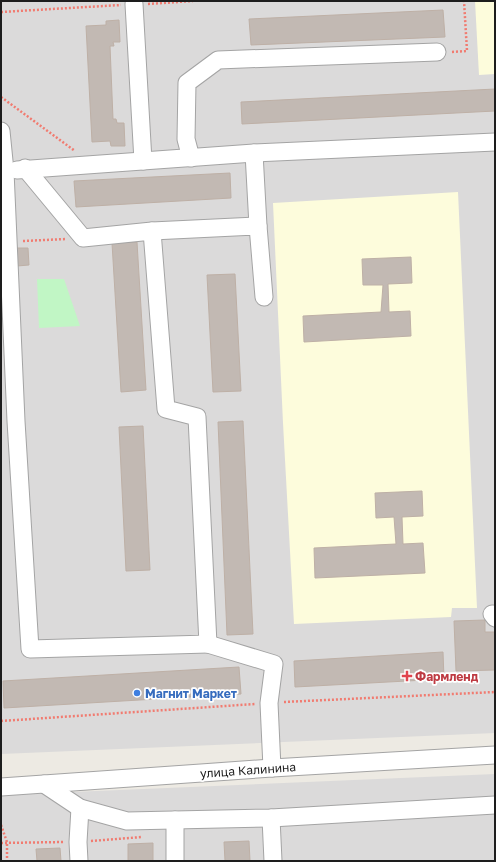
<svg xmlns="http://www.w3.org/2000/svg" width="496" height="862" viewBox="0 0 496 862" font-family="'Golos Text',sans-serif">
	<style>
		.residential { fill: #dbdada }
		.education { fill: #fdfcdc }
		.park { fill: #c1f6c5 }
		.building { fill: #c2b9b3; stroke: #beb0a6 }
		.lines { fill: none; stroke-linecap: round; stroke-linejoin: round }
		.minor-casing { stroke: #a4a4a4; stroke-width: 19 }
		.path { stroke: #f17b70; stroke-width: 2.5; stroke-dasharray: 2 2; stroke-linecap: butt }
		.minor { stroke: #fff; stroke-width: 17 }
		.health-dot { fill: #e0444e; stroke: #fff; stroke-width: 1.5 }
		.shop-dot { fill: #3f7fe0; stroke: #fff; stroke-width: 1.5 }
		.labels { text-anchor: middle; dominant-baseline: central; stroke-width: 3.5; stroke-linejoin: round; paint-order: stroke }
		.health-label { font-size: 12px; font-weight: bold; fill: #be3a42; stroke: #fff; text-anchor: start }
		.shop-label { font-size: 12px; font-weight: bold; fill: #366cbe; stroke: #fff; text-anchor: start }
		.street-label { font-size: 12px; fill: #1d1d1d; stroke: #fff }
	</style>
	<rect width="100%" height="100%" fill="#edeae3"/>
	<!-- residential -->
	<g class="residential">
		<polygon points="1,1 495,1 495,733 1,754"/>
		<polygon points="495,774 495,861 1,861 1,795"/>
	</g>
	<!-- education -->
	<g class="education">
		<polygon points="475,1 495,1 495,74 479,75"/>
		<polygon points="458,192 477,608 452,608 451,617 294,624 283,423 273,203"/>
	</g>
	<!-- park -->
	<polygon class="park" points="37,279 64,279 80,326 39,328"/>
	<!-- building -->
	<g class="building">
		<polygon points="443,10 445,37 251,45 249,19"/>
		<polygon points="119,20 120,42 113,42 114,46 110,46 113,119 116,119 117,123 124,123 125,146 111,146 110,141 92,142 86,26 106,25 106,21"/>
		<polygon points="495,89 495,111 242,124 241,102"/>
		<polygon points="230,173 231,198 76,207 74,181"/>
		<polygon points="137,242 146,390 121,392 112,243"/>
		<polygon points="16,248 28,248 29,265 17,266"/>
		<polygon points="411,257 412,283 388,284 389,312 410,311 411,336 304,342 303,316 381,312 383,285 363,285 362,259"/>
		<polygon points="235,274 241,391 213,392 207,275"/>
		<polygon points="243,421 253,634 227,635 218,422"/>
		<polygon points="143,426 150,570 126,571 119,427"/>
		<polygon points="422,491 423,516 402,517 403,544 423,543 425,573 315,578 314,548 396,544 394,517 376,518 375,493"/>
		<polygon points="485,620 485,632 495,632 495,670 456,671 454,621"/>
		<polygon points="443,652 444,679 295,687 294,661"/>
		<polygon points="239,667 241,694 4,708 3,681"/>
		<polygon points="249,841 250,861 225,861 224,842"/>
		<polygon points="153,843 153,861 128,861 128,844"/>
		<polygon points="60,848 61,861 37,861 36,849"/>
	</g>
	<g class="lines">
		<!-- minor casing -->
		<g class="minor-casing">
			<g id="minor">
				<polyline points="134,4 143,161"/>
				<polyline points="1,131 5,171 16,421 30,649 208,644 197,417 166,409 152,231 83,238 25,168"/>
				<polyline points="254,153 258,226"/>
				<polyline points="191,158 186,139 187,83 218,60 437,52"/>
				<polyline points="17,170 254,153 495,142"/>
				<polyline points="152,231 258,226 264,297"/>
				<polyline points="492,614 495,618"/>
				<polyline points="208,644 274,664 269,703 272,768"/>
				<polyline points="44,784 80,808 127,821 271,818 495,805"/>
				<polyline points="1,787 272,768 495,755"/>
				<polyline points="271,818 273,861"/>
				<polyline points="175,820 175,861"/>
				<polyline points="79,861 78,842 80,808"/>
			</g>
		</g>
		<!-- path -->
		<g class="path">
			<polyline points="148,4 193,1"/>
			<polyline points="1,12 121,5"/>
			<polyline points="452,52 467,51 464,1"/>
			<polyline points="1,97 75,151"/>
			<polyline points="23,241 66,239"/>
			<polyline points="284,702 495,692"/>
			<polyline points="1,721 255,704"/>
			<polyline points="1,825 7,842 7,861"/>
			<polyline points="91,841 142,837"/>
			<polyline points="1,843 64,842"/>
		</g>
		<!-- minor -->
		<use href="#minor" class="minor"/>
	</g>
	<!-- markers -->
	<path class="health-dot" d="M405 670h4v4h4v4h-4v4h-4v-4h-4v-4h4z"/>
	<circle class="shop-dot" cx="137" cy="693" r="4"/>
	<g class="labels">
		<!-- health labels -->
		<g class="health-label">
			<text x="415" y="676">Фармленд</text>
		</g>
		<!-- shop labels -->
		<g class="shop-label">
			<text x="145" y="693">Магнит Маркет</text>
		</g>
		<!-- street labels -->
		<g class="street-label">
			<text transform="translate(248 770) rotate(-4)">улица Калинина</text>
		</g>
	</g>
	<!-- border -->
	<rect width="496" height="862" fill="none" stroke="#1d1d1d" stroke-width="4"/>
</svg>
